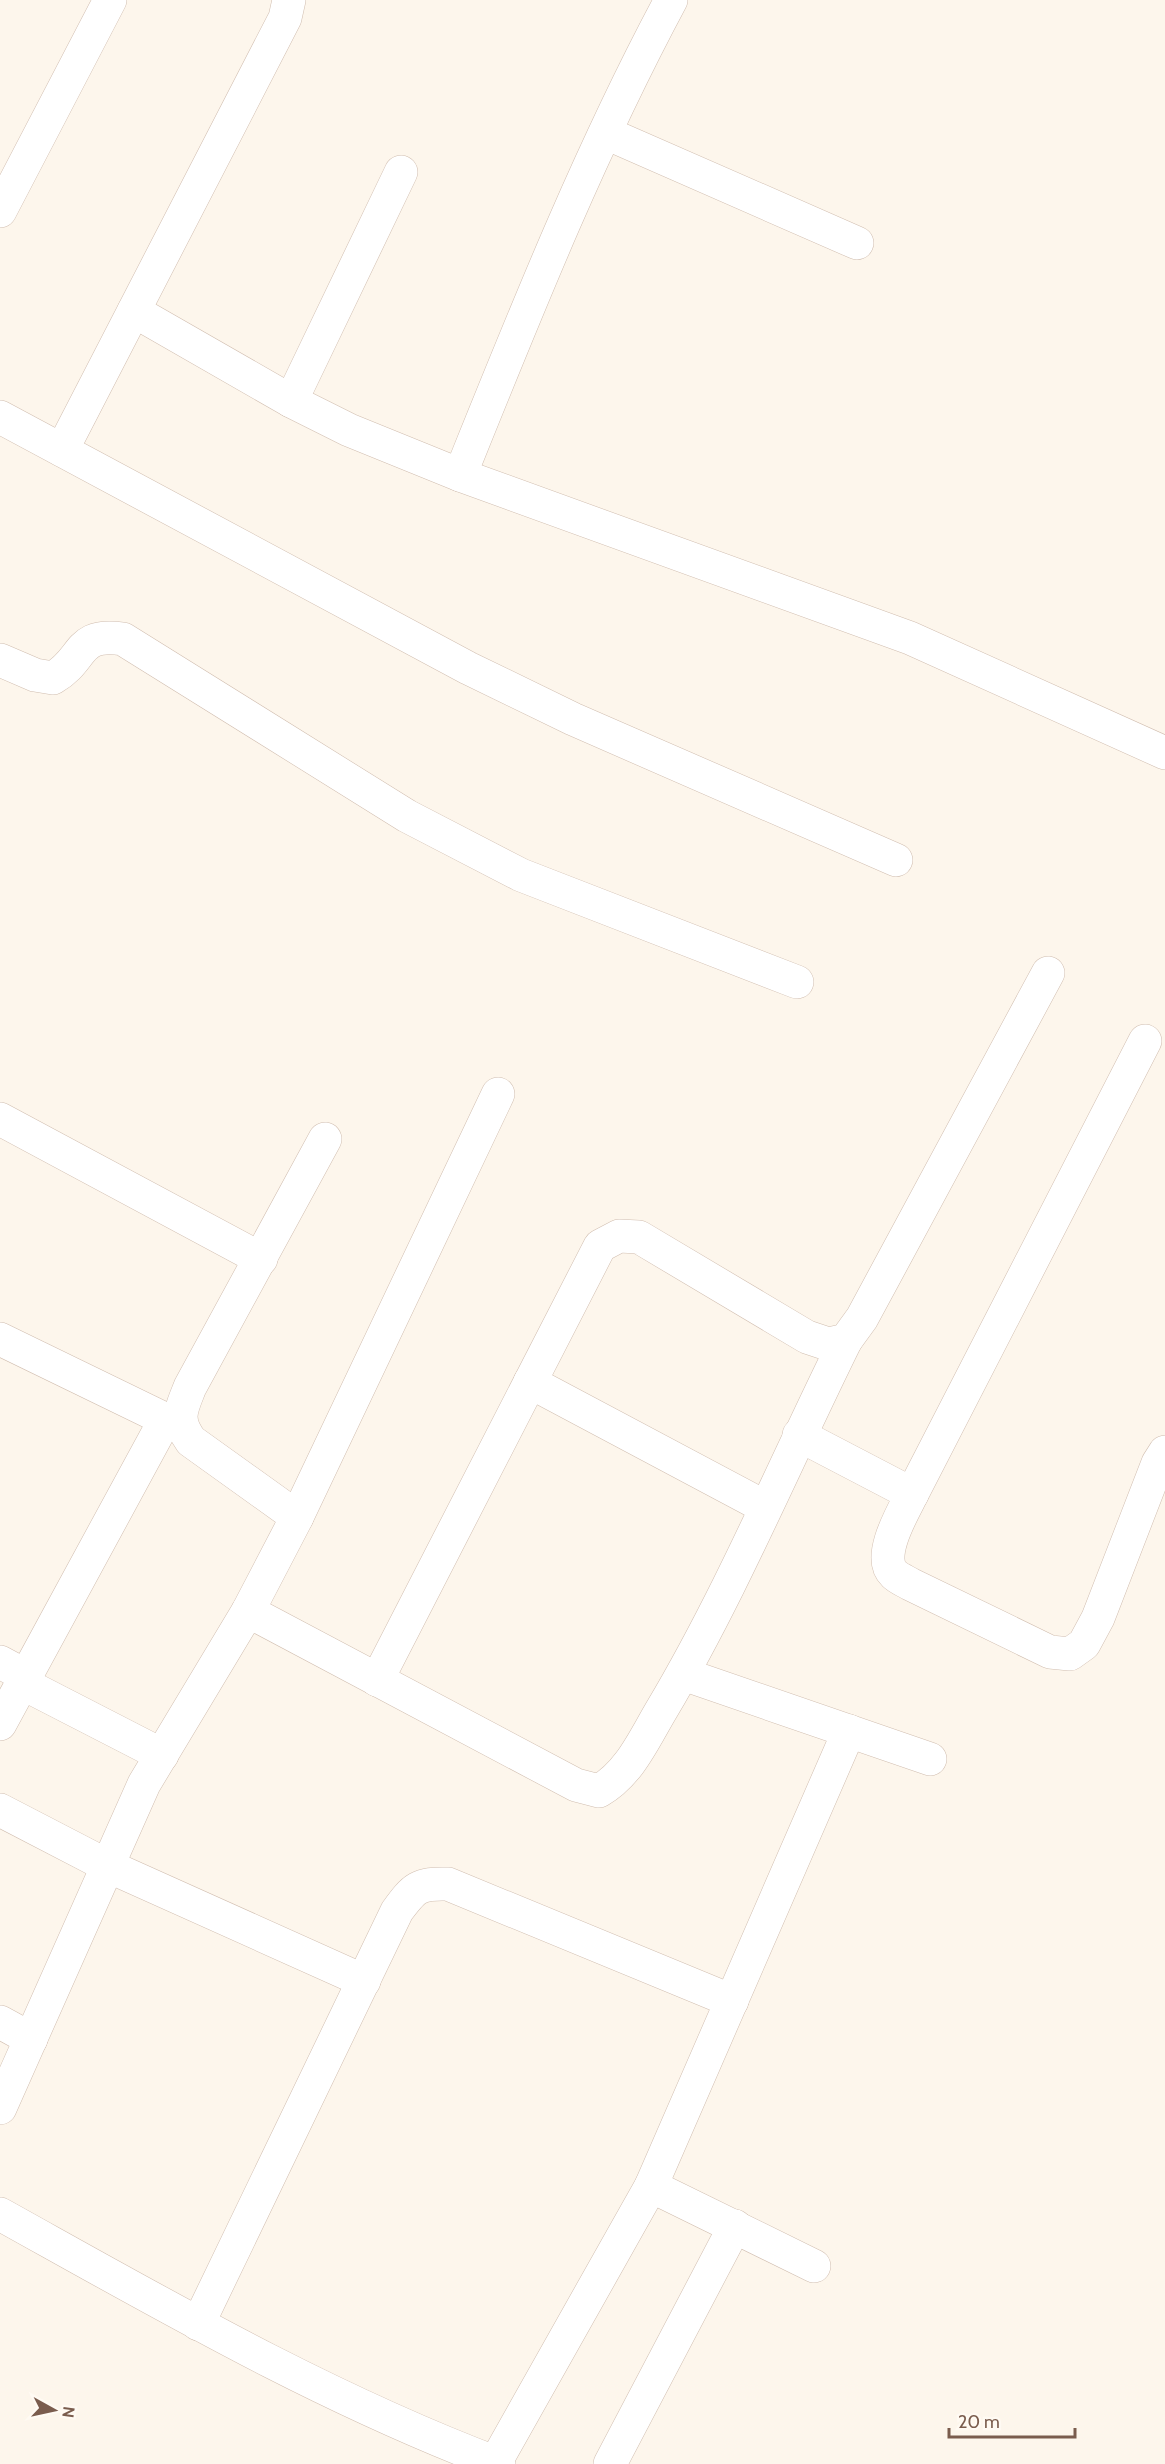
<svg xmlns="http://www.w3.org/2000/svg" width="1165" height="2464" viewBox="0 0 1165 2464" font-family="Cabin,sans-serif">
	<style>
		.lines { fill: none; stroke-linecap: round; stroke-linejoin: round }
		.minor-casing { stroke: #d1beb0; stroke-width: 34 }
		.minor { stroke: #fff; stroke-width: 33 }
	</style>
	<rect width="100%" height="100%" fill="#fdf6ec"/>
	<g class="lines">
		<!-- minor casing -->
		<g class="minor-casing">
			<g id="minor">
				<polyline points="606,133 857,243"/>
				<polyline points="0,211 110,0"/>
				<polyline points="134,311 291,401 349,430 460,475 910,638 1165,753"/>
				<polyline points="291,401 401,172"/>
				<polyline points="0,417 468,668 573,719 896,860"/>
				<polyline points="62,450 285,18 289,0"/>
				<path d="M460,475C525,314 589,153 671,0"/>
				<path d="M0,660L35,675L53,678C86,659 75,632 123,639L407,816L521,875L797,982"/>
				<path d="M1145,1041L912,1494C903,1512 876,1557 894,1574C898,1578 905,1581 910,1584L1050,1652L1070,1654L1084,1644L1098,1618L1158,1463L1165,1452"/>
				<polyline points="0,1119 261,1259"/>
				<polyline points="0,1339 181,1427"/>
				<polyline points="530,1382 765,1507"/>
				<polyline points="799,1435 912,1494"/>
				<path d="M297,1517L191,1441C175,1419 181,1410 190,1387L325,1139"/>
				<path d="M248,1611L576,1785L599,1791C630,1773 644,1739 662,1709C732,1591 785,1463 846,1340"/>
				<polyline points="0,1662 26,1676"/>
				<polyline points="683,1674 930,1759"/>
				<polyline points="377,1680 600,1246 619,1236 639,1237 807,1337 828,1344 846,1340 862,1318 1048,973"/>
				<polyline points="22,1683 162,1755"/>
				<polyline points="0,1724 165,1420"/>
				<polyline points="0,1810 108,1866 364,1981"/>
				<polyline points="0,2022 31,2039"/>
				<polyline points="0,2108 144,1784 248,1611 297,1517 498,1094"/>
				<polyline points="651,2186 814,2266"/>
				<path d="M0,2214C162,2304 324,2398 499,2464"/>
				<path d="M198,2324L397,1911C414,1888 418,1883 448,1884L732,2001"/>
				<polyline points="495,2463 651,2186 849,1731"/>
				<polyline points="610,2464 735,2226"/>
			</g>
		</g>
		<!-- minor -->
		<use href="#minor" class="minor"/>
	</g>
	<!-- north arrow -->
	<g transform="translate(54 2410) rotate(98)" stroke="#fffaf3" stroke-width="4.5" paint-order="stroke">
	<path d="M0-4.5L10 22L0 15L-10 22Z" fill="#7a5c4d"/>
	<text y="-9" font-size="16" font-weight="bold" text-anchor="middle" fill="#7a5c4d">N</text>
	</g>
	<!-- scale -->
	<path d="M949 2428v9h126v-9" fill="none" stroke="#7a5c4d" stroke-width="3"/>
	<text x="958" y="2428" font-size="18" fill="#7a5c4d" stroke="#fffaf3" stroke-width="4.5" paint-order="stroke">20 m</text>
</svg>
